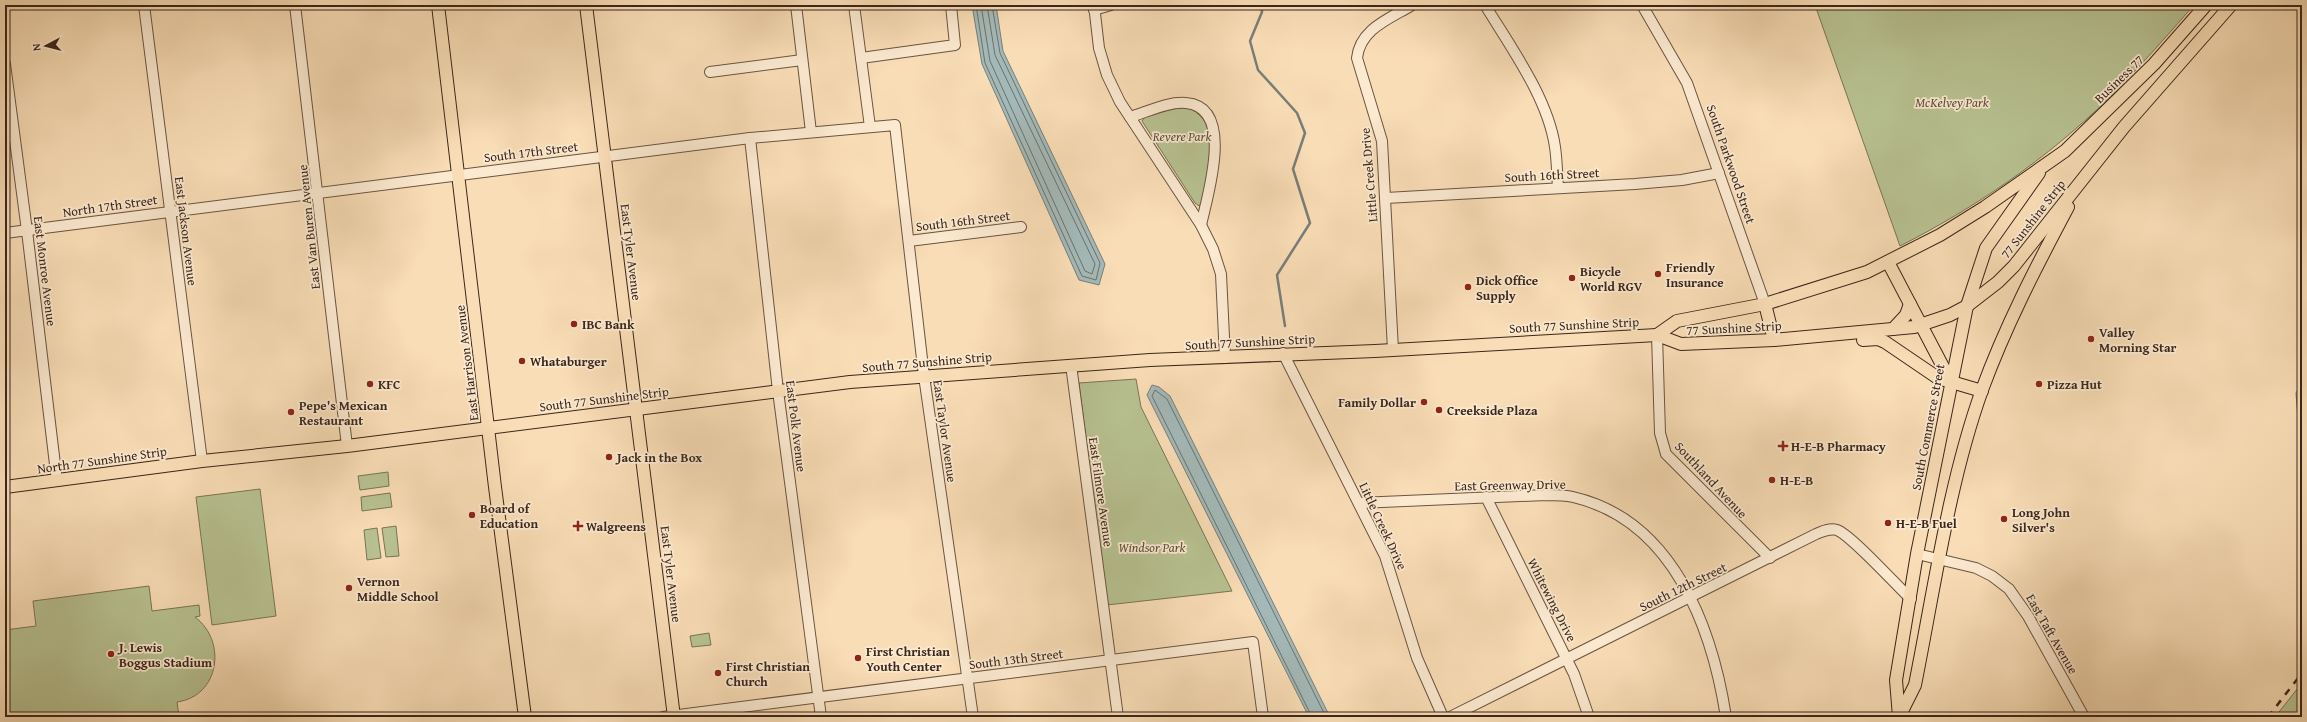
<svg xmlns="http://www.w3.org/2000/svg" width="2307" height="722" viewBox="0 0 2307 722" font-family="'Gentium Book Plus',serif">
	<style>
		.green { fill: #b8c292; stroke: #7a7456 }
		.water { fill: #a3b9b8; stroke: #797e79 }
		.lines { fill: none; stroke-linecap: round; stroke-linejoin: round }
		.shore { stroke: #6f706a; stroke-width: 1 }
		.stream { stroke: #797e79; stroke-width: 2.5 }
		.minor-casing { stroke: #6a5442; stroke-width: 12 }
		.major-casing { stroke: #3b261b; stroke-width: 14 }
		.minor { stroke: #fbe9d0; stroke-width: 10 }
		.major { stroke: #f9ddb6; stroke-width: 12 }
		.rail { stroke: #3b261b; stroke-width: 2.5; stroke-dasharray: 7 7; stroke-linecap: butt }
		.poi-dot { fill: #8f2418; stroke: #fbe9d0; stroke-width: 1.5 }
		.labels { text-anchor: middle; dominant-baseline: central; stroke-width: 3.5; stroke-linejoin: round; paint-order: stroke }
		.street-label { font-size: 13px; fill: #3b261b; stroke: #fbe9d0 }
		.park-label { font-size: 13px; font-style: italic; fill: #5a4d39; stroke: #fbe9d0 }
		.poi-label { font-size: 13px; font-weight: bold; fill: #3b261b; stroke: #fbe9d0; text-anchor: start }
	</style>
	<rect width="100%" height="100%" fill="#f9ddb6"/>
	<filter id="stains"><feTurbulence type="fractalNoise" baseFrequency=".005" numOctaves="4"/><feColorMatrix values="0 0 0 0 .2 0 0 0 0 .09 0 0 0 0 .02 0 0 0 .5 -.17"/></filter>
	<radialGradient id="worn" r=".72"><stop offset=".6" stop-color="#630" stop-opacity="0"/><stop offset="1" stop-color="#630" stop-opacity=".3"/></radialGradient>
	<!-- green -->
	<g class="green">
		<path d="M1815,5H2194C2166,37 2138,69 2108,99C2048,158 1975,208 1900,246Z"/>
		<path d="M1186,107C1225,122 1208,170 1202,201L1199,206L1195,203L1142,121L1145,117L1173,109Z"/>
		<polygon points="1136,379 1141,407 1232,591 1107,605 1079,383"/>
		<polygon points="388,472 389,486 360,490 358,476"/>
		<polygon points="260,489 276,616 212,625 196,497"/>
		<polygon points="390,493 392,507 362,511 361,497"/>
		<polygon points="396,526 399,556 386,557 382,528"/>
		<polygon points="377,528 381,558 367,560 364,530"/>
		<path d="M149,586L152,611L199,605L200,616L195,617C227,641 220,696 177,702L179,717H16L5,711V630L36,626L33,601Z"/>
		<polygon points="709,633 711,645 692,647 690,636"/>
		<polygon points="2302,683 2302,717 2275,717"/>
	</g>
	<!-- water -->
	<g class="water">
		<polygon points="972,5 996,5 1003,51 1105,264 1099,285 1079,280 982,64"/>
		<polygon points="2302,382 2302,471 2296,393"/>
		<polygon points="1152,385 1159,387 1170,396 1330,717 1309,717 1147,395"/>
	</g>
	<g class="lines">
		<!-- shore -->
		<g class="shore">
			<polyline points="976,5 985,63 1082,276 1096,280 1100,263 1000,53 992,5"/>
			<polyline points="981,5 990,61 1085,271 1092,274 1095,264 995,55 987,5"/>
			<polyline points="1312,717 1152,396 1155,390 1167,399 1326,717"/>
		</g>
		<!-- stream -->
		<polyline class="stream" points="1261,5 1262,12 1250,41 1258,70 1297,113 1305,133 1293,169 1310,223 1277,275 1285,326"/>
		<!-- minor casing -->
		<g class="minor-casing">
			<g id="minor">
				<polyline points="144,5 202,461"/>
				<polyline points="295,5 347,446"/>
				<polyline points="796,5 811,132"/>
				<polyline points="854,5 870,127"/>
				<polyline points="1094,5 1099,48 1107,75 1120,102 1201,225 1213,249 1221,274 1225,358"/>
				<path d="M1485,5C1510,46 1548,98 1555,147C1557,160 1557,174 1558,187"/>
				<polyline points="1642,5 1687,83 1765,304"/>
				<polyline points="1094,10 1111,5"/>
				<polyline points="861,58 955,45 951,5"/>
				<polyline points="5,64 27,231 57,481"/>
				<polyline points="710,72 802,60"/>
				<path d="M1130,117C1147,112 1169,101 1186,103C1236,107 1207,197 1201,225"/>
				<polyline points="750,138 778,391 821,717"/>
				<polyline points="1386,198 1635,184 1682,180 1719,173"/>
				<polyline points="5,233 750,138 895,125 924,376 973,717"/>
				<polyline points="909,241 1021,227"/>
				<polyline points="1657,335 1660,433 1666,454 1770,558"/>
				<path d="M1393,350L1382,141L1357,58C1360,29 1389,19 1412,5"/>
				<polyline points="1283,353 1385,556 1417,658 1443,717"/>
				<polyline points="1071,365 1118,717"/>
				<polyline points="1486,497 1574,674 1589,717"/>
				<path d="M1359,503L1546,495C1555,495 1565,495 1573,497C1673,520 1712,627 1726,717"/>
				<polyline points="1917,554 1976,568 1992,576 2009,589 2028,616 2084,717"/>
				<polyline points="663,717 1253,642 1263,717"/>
				<path d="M1450,717L1816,534C1823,531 1830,528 1837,530C1851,535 1897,586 1911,599"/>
			</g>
		</g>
		<!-- major casing -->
		<g class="major-casing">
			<g id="major">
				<polyline points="438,5 495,487 525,717"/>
				<polyline points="586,5 674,717"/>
				<polyline points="1888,262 1951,382"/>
				<polyline points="1765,304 1774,340"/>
				<polyline points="1893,329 1906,315 1910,304"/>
				<polyline points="1657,335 1677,321 1765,304 1867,272 1940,235 1985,207 2065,151 2154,64 2206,5"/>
				<polyline points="1863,340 1878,339 1885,342 1938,378 1982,391"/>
				<polyline points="5,487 202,461 347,446 850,382 1150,360 1375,351 1657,335 1681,344 1774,340 1914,327 1950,315 1967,306 1998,282 2014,266 2124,127 2231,5"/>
				<path d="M1900,715L1915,685C1934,590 1949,482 1982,390C2005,327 2036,267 2068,207"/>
				<polyline points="1899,717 1896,680 1917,554 1967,306 1986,248 2039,173"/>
			</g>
		</g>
		<!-- minor -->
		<use href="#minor" class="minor"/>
		<!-- major -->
		<use href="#major" class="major"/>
		<!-- rail -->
		<polyline class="rail" points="2268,717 2302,673"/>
	</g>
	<!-- markers -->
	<g class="poi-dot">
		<circle cx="1658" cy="274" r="4"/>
		<circle cx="1572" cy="278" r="4"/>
		<circle cx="1468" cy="287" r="4"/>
		<circle cx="574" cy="324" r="4"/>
		<circle cx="2091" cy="339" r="4"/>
		<circle cx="522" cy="361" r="4"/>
		<circle cx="370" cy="384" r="4"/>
		<circle cx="2039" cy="384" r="4"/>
		<circle cx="1424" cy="402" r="4"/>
		<circle cx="1439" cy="410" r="4"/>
		<circle cx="291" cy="412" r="4"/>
		<path d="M1781 440h4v4h4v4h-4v4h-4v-4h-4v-4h4z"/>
		<circle cx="609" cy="457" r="4"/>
		<circle cx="1772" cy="480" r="4"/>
		<circle cx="472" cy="515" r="4"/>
		<circle cx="2004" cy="519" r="4"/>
		<circle cx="1888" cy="523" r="4"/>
		<path d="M576 520h4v4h4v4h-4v4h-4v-4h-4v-4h4z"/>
		<circle cx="349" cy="588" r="4"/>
		<circle cx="111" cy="654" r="4"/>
		<circle cx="858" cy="658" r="4"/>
		<circle cx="718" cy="673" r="4"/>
	</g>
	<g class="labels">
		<!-- street labels -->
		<g class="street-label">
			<text transform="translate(2119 79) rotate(-44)">Business 77</text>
			<text transform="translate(531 152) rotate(-7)">South 17th Street</text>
			<text transform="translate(1731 164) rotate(71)">South Parkwood Street</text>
			<text transform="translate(1369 175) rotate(-95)">Little Creek Drive</text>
			<text transform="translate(1552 175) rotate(-3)">South 16th Street</text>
			<text transform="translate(110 206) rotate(-8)">North 17th Street</text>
			<text transform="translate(2033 219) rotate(-52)">77 Sunshine Strip</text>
			<text transform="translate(963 221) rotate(-7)">South 16th Street</text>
			<text transform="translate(309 227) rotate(-96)">East Van Buren Avenue</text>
			<text transform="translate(186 231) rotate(83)">East Jackson Avenue</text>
			<text transform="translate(631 252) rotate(83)">East Tyler Avenue</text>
			<text transform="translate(45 271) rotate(83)">East Monroe Avenue</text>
			<text transform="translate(1574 325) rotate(-3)">South 77 Sunshine Strip</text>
			<text transform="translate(1734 328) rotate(-3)">77 Sunshine Strip</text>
			<text transform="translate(1250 342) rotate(-3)">South 77 Sunshine Strip</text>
			<text transform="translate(927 362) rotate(-5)">South 77 Sunshine Strip</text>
			<text transform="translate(467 363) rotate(-97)">East Harrison Avenue</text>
			<text transform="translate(604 399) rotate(-7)">South 77 Sunshine Strip</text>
			<text transform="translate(796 426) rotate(83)">East Polk Avenue</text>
			<text transform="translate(1928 427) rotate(-79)">South Commerce Street</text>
			<text transform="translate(945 431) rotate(82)">East Taylor Avenue</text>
			<text transform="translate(102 460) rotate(-8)">North 77 Sunshine Strip</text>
			<text transform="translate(1711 480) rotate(47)">Southland Avenue</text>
			<text transform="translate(1510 485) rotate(-1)">East Greenway Drive</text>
			<text transform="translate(1101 492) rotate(82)">East Filmore Avenue</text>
			<text transform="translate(1383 526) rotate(65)">Little Creek Drive</text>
			<text transform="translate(671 574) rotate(83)">East Tyler Avenue</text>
			<text transform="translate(1683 587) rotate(-26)">South 12th Street</text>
			<text transform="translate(1552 600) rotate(63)">Whitewing Drive</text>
			<text transform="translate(2052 634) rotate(60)">East Taft Avenue</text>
			<text transform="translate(1016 659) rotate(-7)">South 13th Street</text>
		</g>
		<!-- park labels -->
		<g class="park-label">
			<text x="1952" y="102">McKelvey Park</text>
			<text x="1182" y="136">Revere Park</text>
			<text x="1152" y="547">Windsor Park</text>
		</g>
		<!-- poi labels -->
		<g class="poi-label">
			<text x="1666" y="267">Friendly<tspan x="1666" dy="15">Insurance</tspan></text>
			<text x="1580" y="271">Bicycle<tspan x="1580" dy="15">World RGV</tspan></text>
			<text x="1476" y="280">Dick Office<tspan x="1476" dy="15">Supply</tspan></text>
			<text x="582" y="324">IBC Bank</text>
			<text x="2099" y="332">Valley<tspan x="2099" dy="15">Morning Star</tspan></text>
			<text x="530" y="361">Whataburger</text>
			<text x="378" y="384">KFC</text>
			<text x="2047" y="384">Pizza Hut</text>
			<text x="1416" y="402" text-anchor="end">Family Dollar</text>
			<text x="299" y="405">Pepe's Mexican<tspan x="299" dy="15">Restaurant</tspan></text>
			<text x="1447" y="410">Creekside Plaza</text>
			<text x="1791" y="446">H-E-B Pharmacy</text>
			<text x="617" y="457">Jack in the Box</text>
			<text x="1780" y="480">H-E-B</text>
			<text x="480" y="508">Board of<tspan x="480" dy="15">Education</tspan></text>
			<text x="2012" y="512">Long John<tspan x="2012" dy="15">Silver's</tspan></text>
			<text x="1896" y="523">H-E-B Fuel</text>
			<text x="586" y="526">Walgreens</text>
			<text x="357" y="581">Vernon<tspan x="357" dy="15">Middle School</tspan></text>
			<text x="119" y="647">J. Lewis<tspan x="119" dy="15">Boggus Stadium</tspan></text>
			<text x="866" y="651">First Christian<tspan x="866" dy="15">Youth Center</tspan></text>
			<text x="726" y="666">First Christian<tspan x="726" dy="15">Church</tspan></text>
		</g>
	</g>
	<!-- margin -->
	<rect width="2307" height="722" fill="none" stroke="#f9ddb6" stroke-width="20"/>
	<rect x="6" y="6" width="2295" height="710" fill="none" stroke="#3b261b" stroke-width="2"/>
	<rect x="10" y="10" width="2287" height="702" fill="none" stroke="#3b261b"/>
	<!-- north arrow -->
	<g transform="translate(46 46) rotate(263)" stroke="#fbe9d0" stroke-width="3" paint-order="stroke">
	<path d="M0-3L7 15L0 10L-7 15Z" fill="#3b261b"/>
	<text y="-6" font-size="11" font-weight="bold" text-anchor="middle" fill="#3b261b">N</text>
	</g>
	<rect width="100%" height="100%" filter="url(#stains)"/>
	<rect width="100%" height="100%" fill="url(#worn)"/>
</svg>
